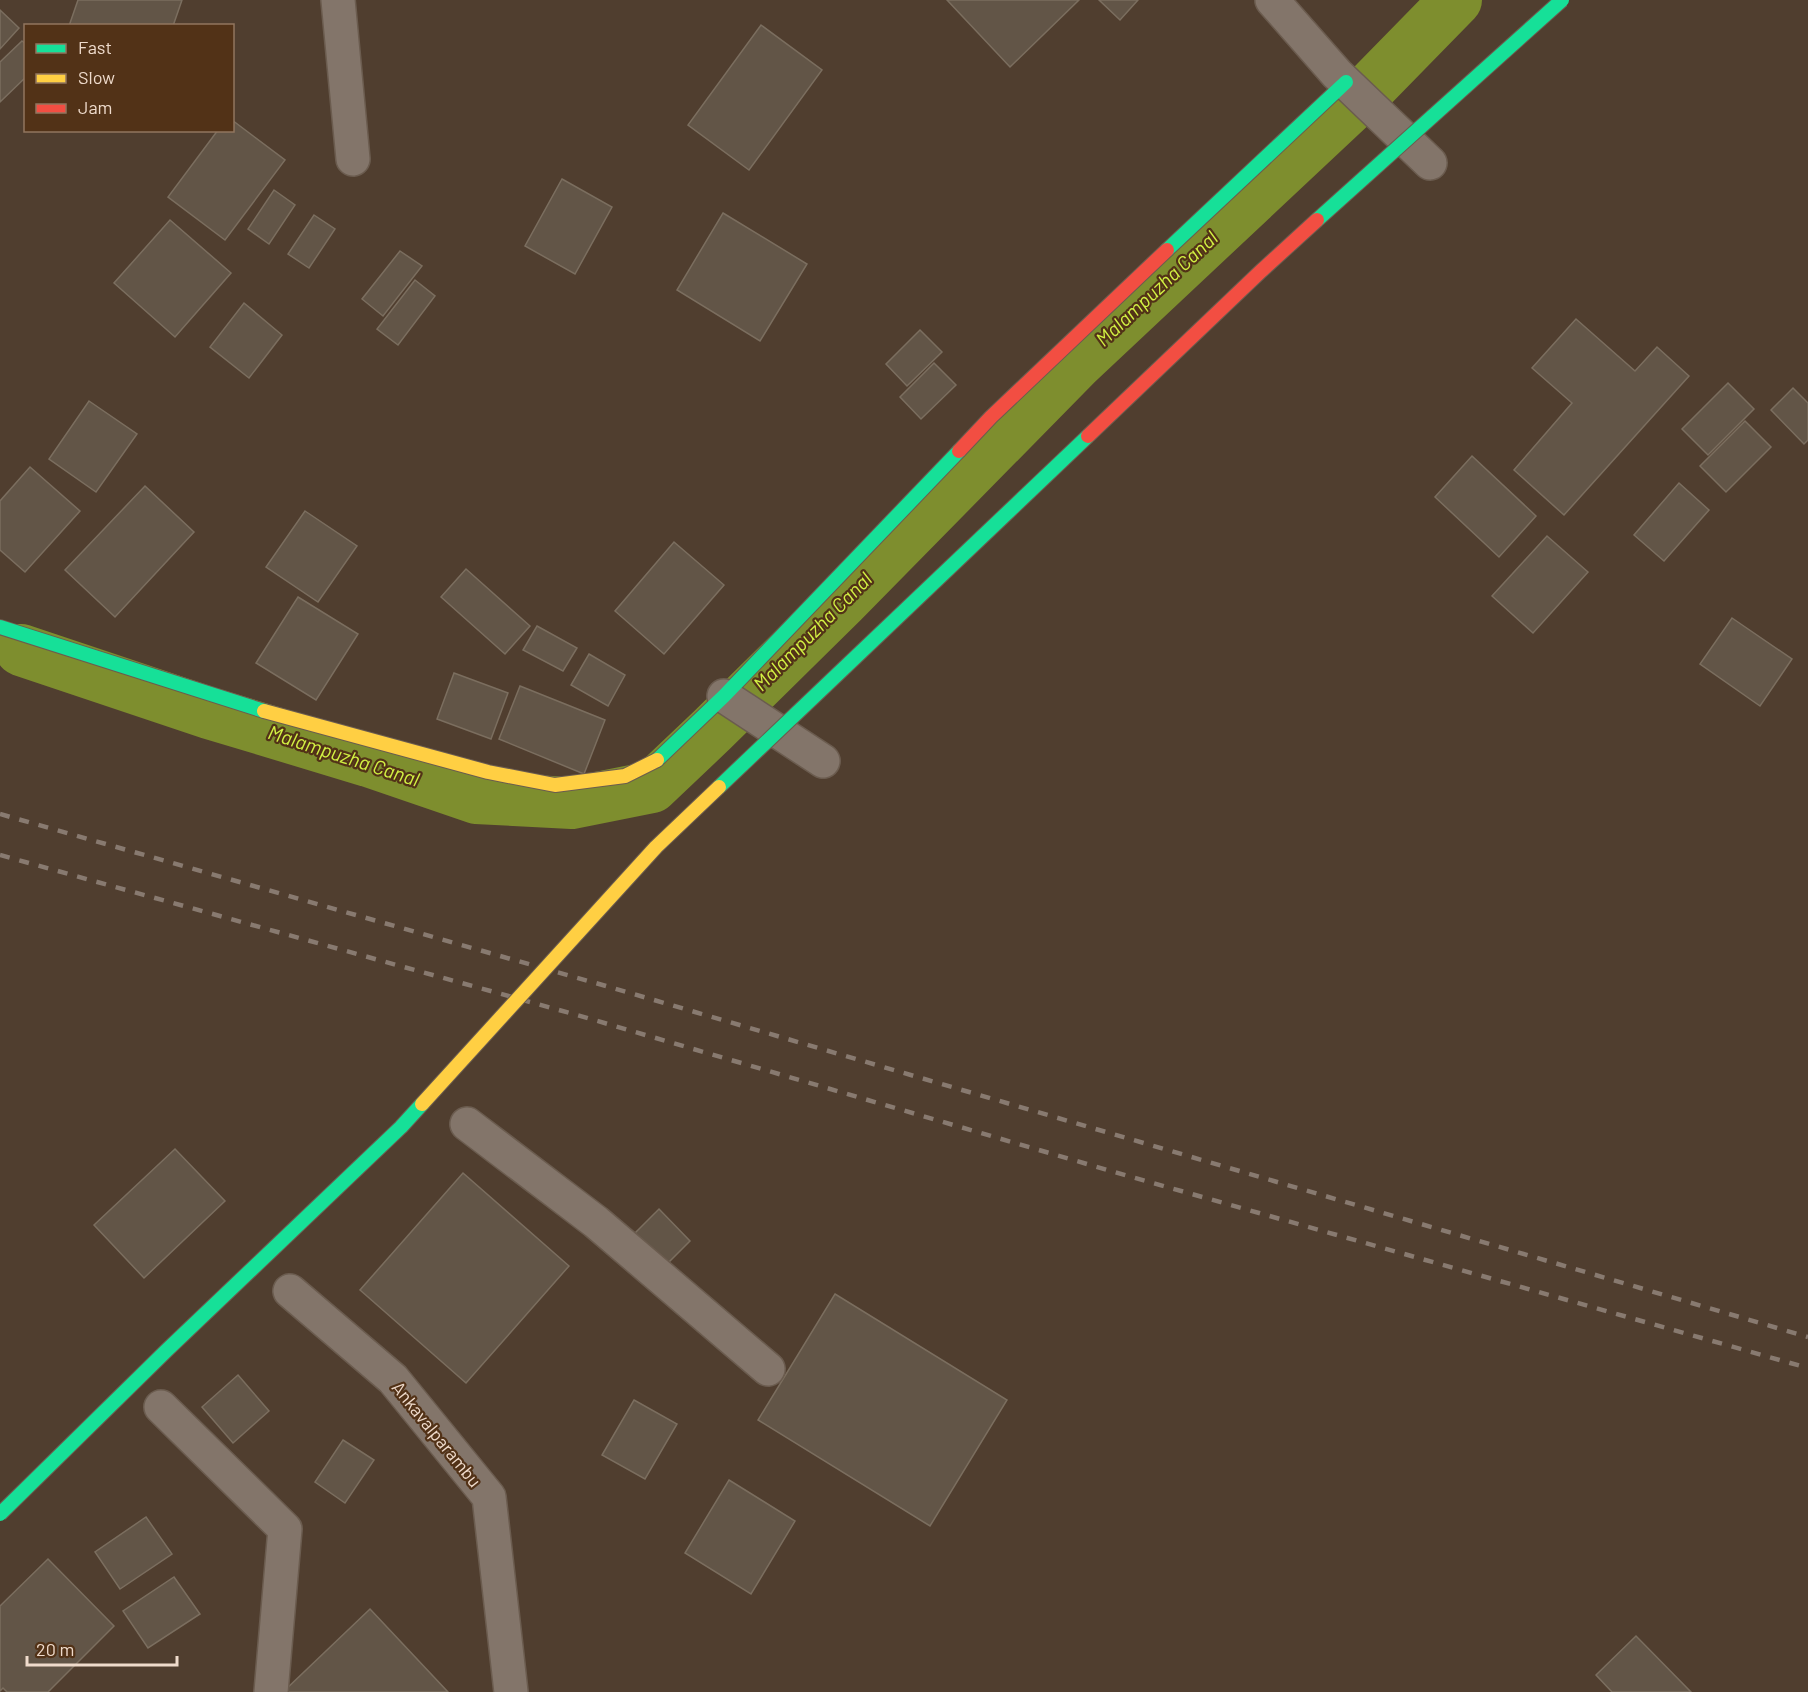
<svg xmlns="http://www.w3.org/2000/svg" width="1808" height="1692" viewBox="0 0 1808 1692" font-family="Barlow,sans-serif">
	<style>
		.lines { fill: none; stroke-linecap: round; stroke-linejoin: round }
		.canal { stroke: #7e8e2e; stroke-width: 52 }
		.building { fill: #625547; stroke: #7b6e5f; stroke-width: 1.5 }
		.street-casing { stroke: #6b5c4f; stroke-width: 36 }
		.fast-casing { stroke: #6b5c4f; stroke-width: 16 }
		.slow-casing { stroke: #6b5c4f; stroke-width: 16 }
		.jam-casing { stroke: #6b5c4f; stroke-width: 16 }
		.street { stroke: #83756a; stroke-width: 33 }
		.fast { stroke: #16e098; stroke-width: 14 }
		.slow { stroke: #ffcf43; stroke-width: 14 }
		.jam { stroke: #f24e42; stroke-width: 14 }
		.rail { stroke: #887a70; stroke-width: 4.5; stroke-dasharray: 10 10; stroke-linecap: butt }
		.fast-bridge-casing { stroke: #6b5c4f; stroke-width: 16; stroke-linecap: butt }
		.slow-bridge-casing { stroke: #6b5c4f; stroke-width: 16; stroke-linecap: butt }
		.jam-bridge-casing { stroke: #6b5c4f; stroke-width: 16; stroke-linecap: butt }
		.fast-bridge { stroke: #16e098; stroke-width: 14 }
		.slow-bridge { stroke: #ffcf43; stroke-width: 14 }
		.jam-bridge { stroke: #f24e42; stroke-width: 14 }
		.labels { text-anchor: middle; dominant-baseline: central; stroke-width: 4.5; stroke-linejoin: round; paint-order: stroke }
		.street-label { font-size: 18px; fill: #efdbcc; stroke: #523217 }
		.water-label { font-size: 20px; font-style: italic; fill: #d2f143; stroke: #523217 }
	</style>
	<rect width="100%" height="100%" fill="#503e2f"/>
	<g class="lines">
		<!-- canal -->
		<polyline class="canal" points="21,650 209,713 368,761 476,798 572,803 652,787 712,730 843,601 1077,363 1369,89 1456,0"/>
	</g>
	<!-- building -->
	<g class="building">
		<polygon points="78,0 182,0 173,26 69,26"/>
		<polygon points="947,0 1079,0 1010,67"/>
		<polygon points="1099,0 1138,0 1120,20"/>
		<polygon points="0,10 19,28 0,49"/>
		<polygon points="761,25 822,70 749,170 688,125"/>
		<polygon points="22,41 26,44 26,77 0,102 0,62"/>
		<polygon points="232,120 285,160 225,240 168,197 218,130 232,130"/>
		<polygon points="562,179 612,207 575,274 525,246"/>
		<polygon points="274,190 295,205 269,244 248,229"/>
		<polygon points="723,213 807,264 760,341 677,290"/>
		<polygon points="314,215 335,229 309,268 288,254"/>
		<polygon points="170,220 231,273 175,337 114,283"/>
		<polygon points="400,251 422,266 383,316 362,299"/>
		<polygon points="415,280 435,296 398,345 377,329"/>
		<polygon points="244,303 282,335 249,378 210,347"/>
		<polygon points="1576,319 1635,371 1657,347 1689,376 1564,515 1514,470 1572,403 1532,368"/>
		<polygon points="920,330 942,352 907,386 886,364"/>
		<polygon points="934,363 956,385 921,419 900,397"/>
		<polygon points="1728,383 1754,409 1708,455 1682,429"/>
		<polygon points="1793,388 1808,403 1808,440 1804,444 1771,410"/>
		<polygon points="89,401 137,434 96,492 49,459"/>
		<polygon points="1745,421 1771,447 1726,492 1700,466"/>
		<polygon points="1472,456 1536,516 1499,557 1435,497"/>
		<polygon points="30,467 80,511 25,572 0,550 0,501"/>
		<polygon points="1679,483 1709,510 1664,561 1634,535"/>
		<polygon points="145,486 194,532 115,617 65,570"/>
		<polygon points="305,511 357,546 318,602 266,567"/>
		<polygon points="1547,536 1588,572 1533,633 1492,596"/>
		<polygon points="674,542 724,585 664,654 615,611"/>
		<polygon points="466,569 530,626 505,654 441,597"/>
		<polygon points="298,597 358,634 316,700 256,663"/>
		<polygon points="1732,618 1792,659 1760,706 1700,664"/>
		<polygon points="537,626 577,648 563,671 523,650"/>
		<polygon points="589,654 625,675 608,706 571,685"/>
		<polygon points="454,673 508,693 491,739 437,719"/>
		<polygon points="520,686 605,720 584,774 499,739"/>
		<polygon points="175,1149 225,1201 144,1278 94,1225"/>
		<polygon points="463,1173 569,1266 466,1383 360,1290"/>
		<polygon points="659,1209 690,1241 657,1274 626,1242"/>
		<polygon points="835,1294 1007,1400 930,1526 758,1420"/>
		<polygon points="238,1375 269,1411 233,1443 202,1407"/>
		<polygon points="634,1400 677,1424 645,1479 602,1455"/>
		<polygon points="343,1440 374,1460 345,1503 315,1482"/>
		<polygon points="729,1480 795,1521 751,1594 685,1553"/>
		<polygon points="146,1517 172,1554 120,1589 95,1552"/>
		<polygon points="48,1559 114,1626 48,1692 7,1692 3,1688 0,1691 0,1606"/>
		<polygon points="174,1577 200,1614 148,1648 123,1611"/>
		<polygon points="370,1609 448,1692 283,1692"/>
		<polygon points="1636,1636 1691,1692 1612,1692 1596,1675"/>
	</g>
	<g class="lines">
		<!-- street casing -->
		<g class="street-casing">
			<g id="street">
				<polyline points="338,0 353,159"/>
				<polyline points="1272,0 1337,74 1430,163"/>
				<polyline points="724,696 823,761"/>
				<polyline points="467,1124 596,1222 768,1369"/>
				<polyline points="290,1291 393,1379 489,1497 511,1692"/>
				<polyline points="161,1407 285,1529 271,1692"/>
			</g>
		</g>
		<!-- fast casing -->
		<g class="fast-casing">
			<g id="fast">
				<polyline points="1167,250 1346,82"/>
				<polyline points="0,627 264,711"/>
				<polyline points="657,760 724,696 959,451"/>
			</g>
		</g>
		<!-- slow casing -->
		<g class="slow-casing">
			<polyline id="slow" points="264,711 488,772 555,785 625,776 657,760"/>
		</g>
		<!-- jam casing -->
		<g class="jam-casing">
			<polyline id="jam" points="959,451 991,417 1167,250"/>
		</g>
		<!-- street -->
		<use href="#street" class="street"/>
		<!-- fast -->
		<use href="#fast" class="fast"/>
		<!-- slow -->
		<use href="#slow" class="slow"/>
		<!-- jam -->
		<use href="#jam" class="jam"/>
		<!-- rail -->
		<g class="rail">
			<polyline points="0,814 606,986 1808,1337"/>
			<polyline points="0,855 577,1015 1128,1176 1808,1368"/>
		</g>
		<!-- fast-bridge casing -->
		<g class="fast-bridge-casing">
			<g id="fast-bridge">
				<polyline points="1317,220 1562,0"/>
				<polyline points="719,787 1088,436"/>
				<polyline points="0,1514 167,1350 401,1127 422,1104"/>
			</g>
		</g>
		<!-- slow-bridge casing -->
		<g class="slow-bridge-casing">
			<polyline id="slow-bridge" points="422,1104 656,847 719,787"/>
		</g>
		<!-- jam-bridge casing -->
		<g class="jam-bridge-casing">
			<polyline id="jam-bridge" points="1088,436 1260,272 1317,220"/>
		</g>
		<!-- fast-bridge -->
		<use href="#fast-bridge" class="fast-bridge"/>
		<!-- slow-bridge -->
		<use href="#slow-bridge" class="slow-bridge"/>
		<!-- jam-bridge -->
		<use href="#jam-bridge" class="jam-bridge"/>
	</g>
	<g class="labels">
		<!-- street labels -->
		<g class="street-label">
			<text transform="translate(437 1434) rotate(51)">Ankavalparambu</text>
		</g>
		<!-- water labels -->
		<g class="water-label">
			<text transform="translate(1156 288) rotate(-43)">Malampuzha Canal</text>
			<text transform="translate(812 631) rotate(-45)">Malampuzha Canal</text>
			<text transform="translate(344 755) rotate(18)">Malampuzha Canal</text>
		</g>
	</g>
	<!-- legend -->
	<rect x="24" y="24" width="210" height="108" fill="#523217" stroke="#91765f" stroke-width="1.5"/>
	<rect x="36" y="44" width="30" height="9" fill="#16e098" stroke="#91765f" stroke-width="1.5"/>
	<text x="78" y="54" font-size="18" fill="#efdbcc">Fast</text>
	<rect x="36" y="74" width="30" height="9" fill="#ffcf43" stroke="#91765f" stroke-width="1.5"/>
	<text x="78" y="84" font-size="18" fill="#efdbcc">Slow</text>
	<rect x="36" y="104" width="30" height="9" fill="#f24e42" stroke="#91765f" stroke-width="1.5"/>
	<text x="78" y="114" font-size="18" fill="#efdbcc">Jam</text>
	<!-- scale -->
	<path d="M27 1656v9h150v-9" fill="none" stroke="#efdbcc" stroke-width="3"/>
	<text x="36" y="1656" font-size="18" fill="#efdbcc" stroke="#523217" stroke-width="4.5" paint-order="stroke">20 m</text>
</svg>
